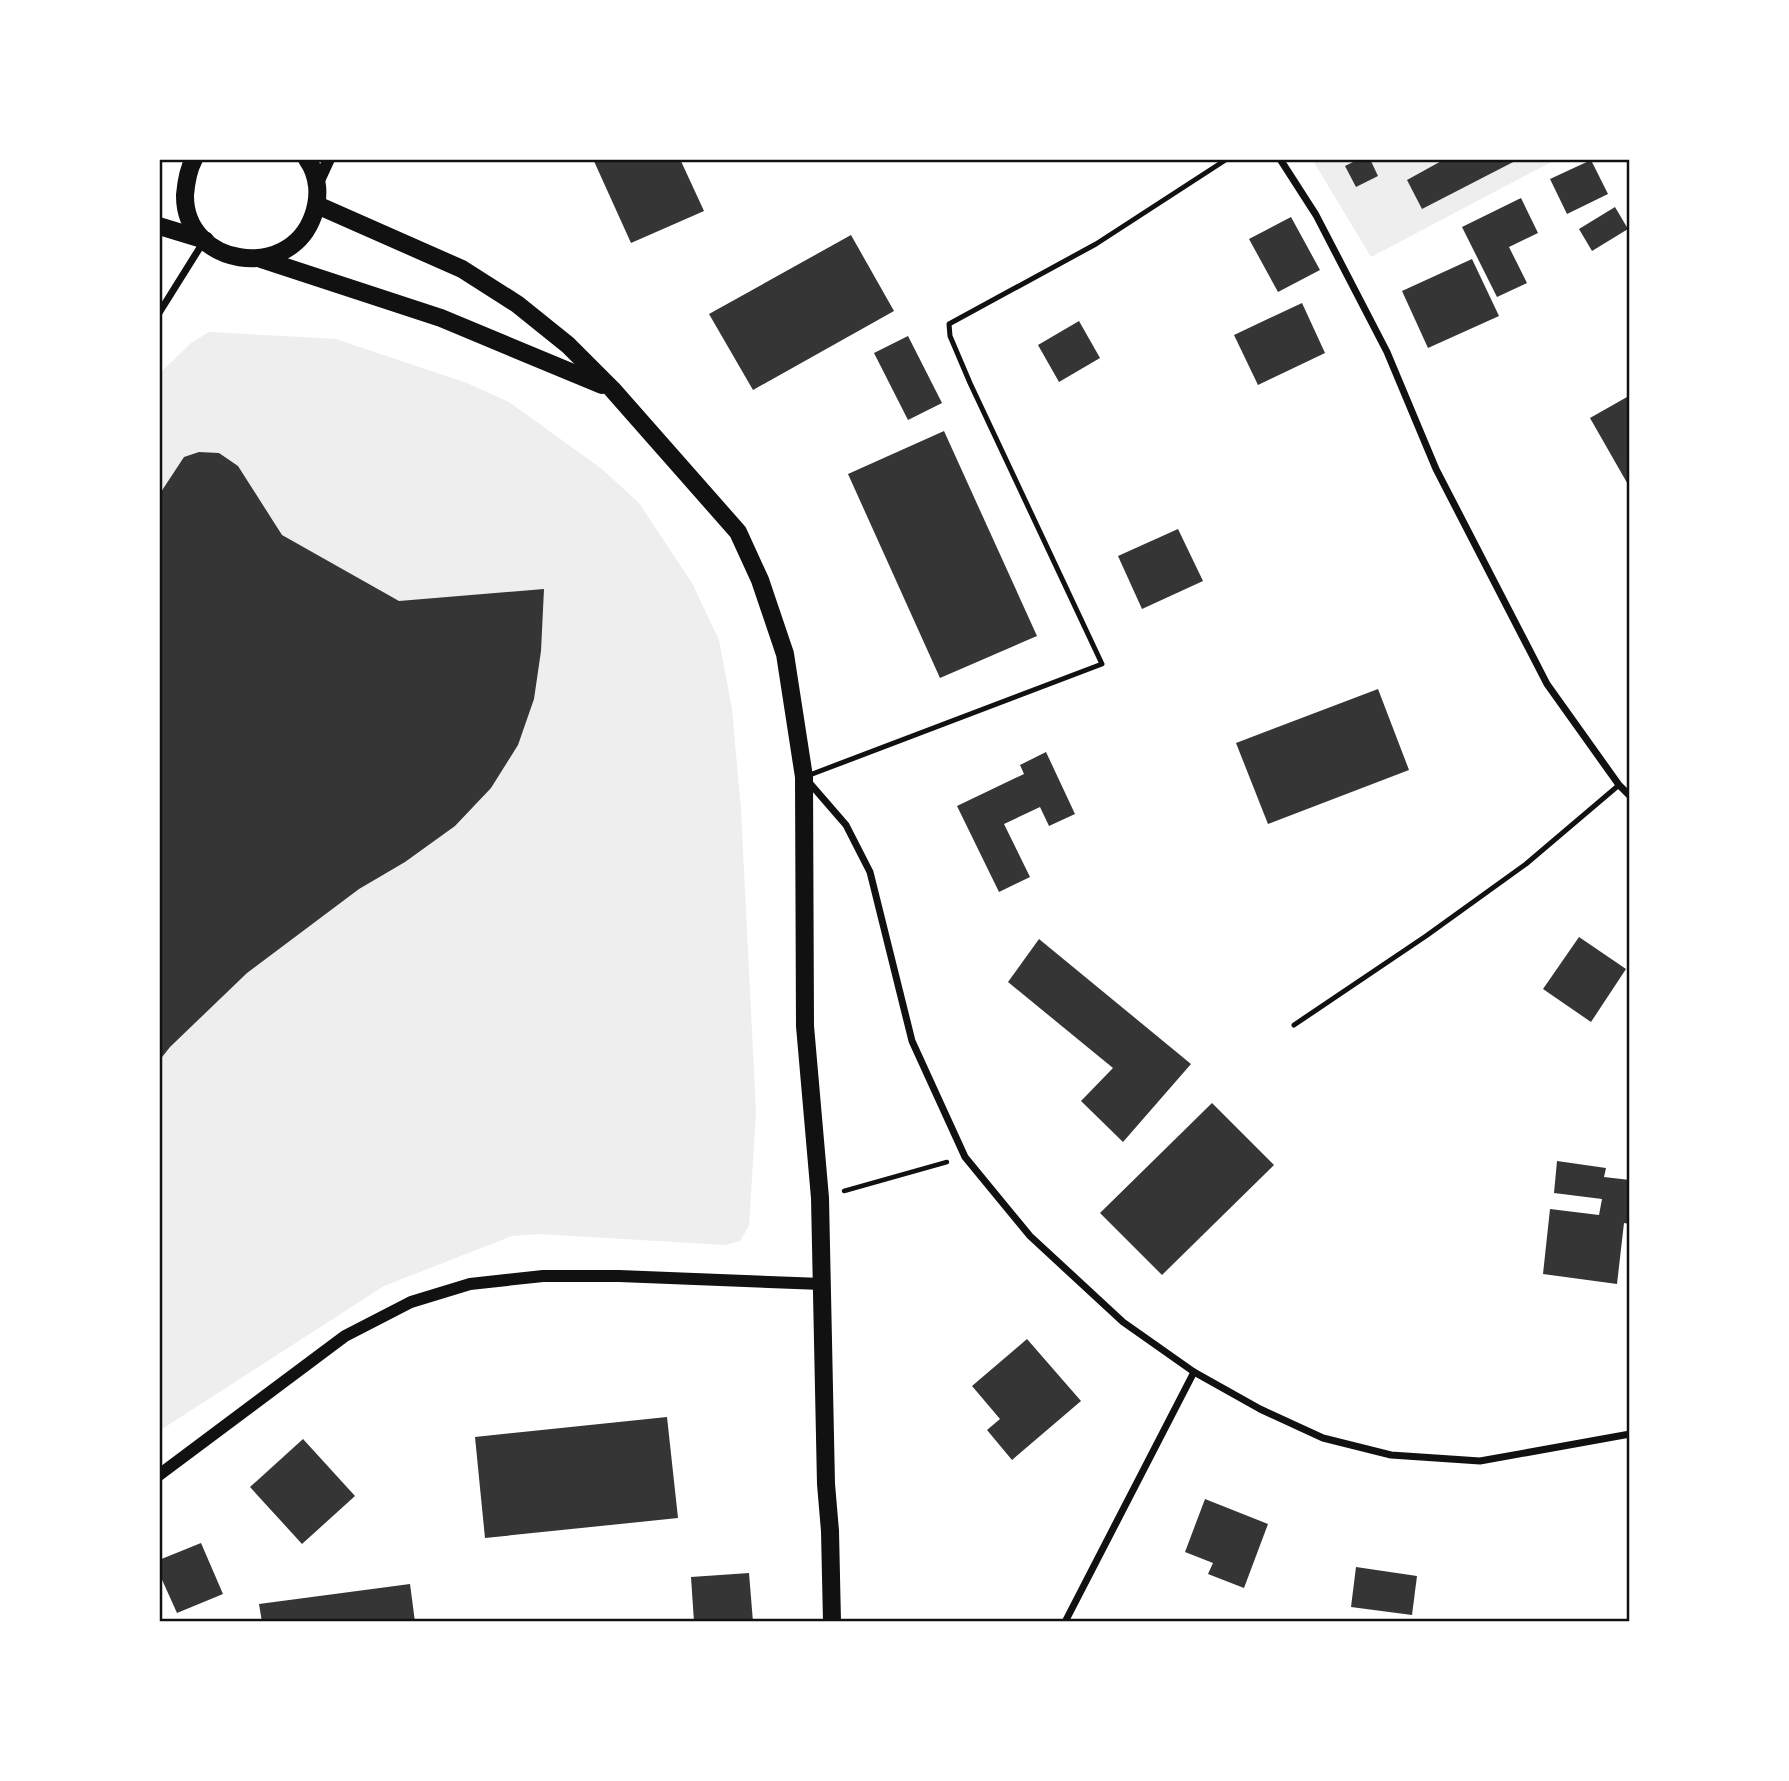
<svg xmlns="http://www.w3.org/2000/svg" width="1789" height="1781" viewBox="0 0 1789 1781" font-family="'IBM Plex Sans',sans-serif">
	<style>
		.green { fill: #eee }
		.building { fill: #353535 }
		.lines { fill: none; stroke-linecap: round; stroke-linejoin: round }
		.path { stroke: #111; stroke-width: 4.5 }
		.service { stroke: #111; stroke-width: 5 }
		.minor { stroke: #111; stroke-width: 7 }
		.tertiary { stroke: #111; stroke-width: 12 }
		.primary { stroke: #111; stroke-width: 18 }
		.neatline { fill: none; stroke: #111; stroke-width: 2.5 }
	</style>
	<rect width="100%" height="100%" fill="#fff"/>
	<!-- green -->
	<g class="green">
		<polygon points="1312,159 1557,159 1371,257"/>
		<polygon points="209,332 336,339 467,383 509,402 602,469 639,503 692,583 719,640 732,709 741,809 756,1112 749,1226 740,1241 726,1245 538,1234 512,1236 384,1286 159,1431 159,374 191,343"/>
	</g>
	<!-- building -->
	<g class="building">
		<polygon points="593,159 680,159 704,211 631,243"/>
		<polygon points="1359,159 1370,159 1378,176 1356,187 1345,166"/>
		<polygon points="1445,159 1519,159 1422,209 1407,180"/>
		<polygon points="1591,160 1608,194 1567,214 1550,179"/>
		<polygon points="1521,198 1538,233 1509,247 1527,283 1497,297 1462,227"/>
		<polygon points="1615,207 1628,229 1592,251 1579,229"/>
		<polygon points="1291,217 1320,270 1278,292 1249,239"/>
		<polygon points="851,235 894,311 753,390 709,314"/>
		<polygon points="1472,259 1499,316 1428,348 1402,291"/>
		<polygon points="1302,303 1325,353 1258,385 1234,335"/>
		<polygon points="1079,321 1100,358 1059,382 1038,345"/>
		<polygon points="908,336 942,403 908,420 874,353"/>
		<polygon points="1627,397 1630,402 1630,488 1590,418"/>
		<polygon points="944,431 1037,636 940,678 848,474"/>
		<polygon points="199,452 219,453 238,466 282,535 399,601 544,589 541,651 534,699 518,745 491,788 455,826 405,862 359,889 247,973 170,1047 159,1061 159,495 184,457"/>
		<polygon points="1178,529 1203,581 1142,609 1118,556"/>
		<polygon points="1378,689 1409,770 1268,824 1236,743"/>
		<polygon points="1046,752 1075,814 1049,826 1040,807 1004,824 1030,877 999,892 957,806 1024,774 1020,765"/>
		<polygon points="1579,937 1626,969 1591,1022 1543,989"/>
		<polygon points="1039,939 1191,1064 1123,1142 1081,1101 1113,1068 1008,982"/>
		<polygon points="1212,1103 1274,1165 1162,1275 1100,1213"/>
		<polygon points="1557,1161 1606,1168 1604,1177 1630,1180 1630,1224 1624,1223 1617,1284 1543,1274 1550,1209 1599,1215 1602,1199 1554,1193"/>
		<polygon points="1027,1339 1081,1401 1012,1460 987,1430 1000,1419 972,1386"/>
		<polygon points="667,1417 678,1518 485,1538 475,1437"/>
		<polygon points="303,1439 355,1496 302,1544 250,1487"/>
		<polygon points="1205,1499 1268,1524 1244,1588 1208,1574 1213,1563 1185,1552"/>
		<polygon points="201,1543 223,1594 177,1613 159,1573 159,1560"/>
		<polygon points="1356,1567 1417,1576 1412,1615 1351,1607"/>
		<polygon points="749,1573 753,1622 694,1622 691,1577"/>
		<polygon points="410,1584 415,1622 262,1622 259,1604"/>
	</g>
	<g class="lines">
		<!-- path -->
		<polyline class="path" points="844,1191 947,1162"/>
		<!-- service -->
		<g class="service">
			<polyline points="807,776 1102,664 970,383 950,336 949,324 1096,244 1227,159"/>
			<polyline points="1294,1025 1426,936 1526,864 1619,785"/>
		</g>
		<!-- minor -->
		<g class="minor">
			<polyline points="1280,159 1316,215 1387,352 1436,469 1547,684 1619,785 1630,796"/>
			<polyline points="159,313 204,241"/>
			<polyline points="807,780 846,825 870,872 912,1041 965,1157 1030,1236 1123,1322 1194,1372 1260,1409 1323,1438 1391,1455 1480,1461 1630,1434"/>
			<polyline points="1065,1622 1194,1372"/>
		</g>
		<!-- tertiary -->
		<g class="tertiary">
			<polyline points="317,185 329,159"/>
			<polyline points="159,1475 345,1336 411,1302 470,1284 543,1276 619,1276 822,1284"/>
		</g>
		<!-- primary -->
		<g class="primary">
			<path d="M194,159C188,170 186,183 185,195C184,266 289,283 313,216C320,197 319,176 307,159"/>
			<polyline points="317,205 462,269 517,304 568,345 612,389 738,532 760,580 785,654 804,777 805,1026 820,1198 826,1484 830,1531 832,1622"/>
			<polyline points="159,226 205,240"/>
			<polyline points="261,259 441,318 602,385"/>
		</g>
	</g>
	<!-- border -->
	<rect width="1789" height="1781" fill="none" stroke="#ffffff" stroke-width="322"/>
	<rect x="161" y="161" width="1467" height="1459" class="neatline"/>
</svg>
